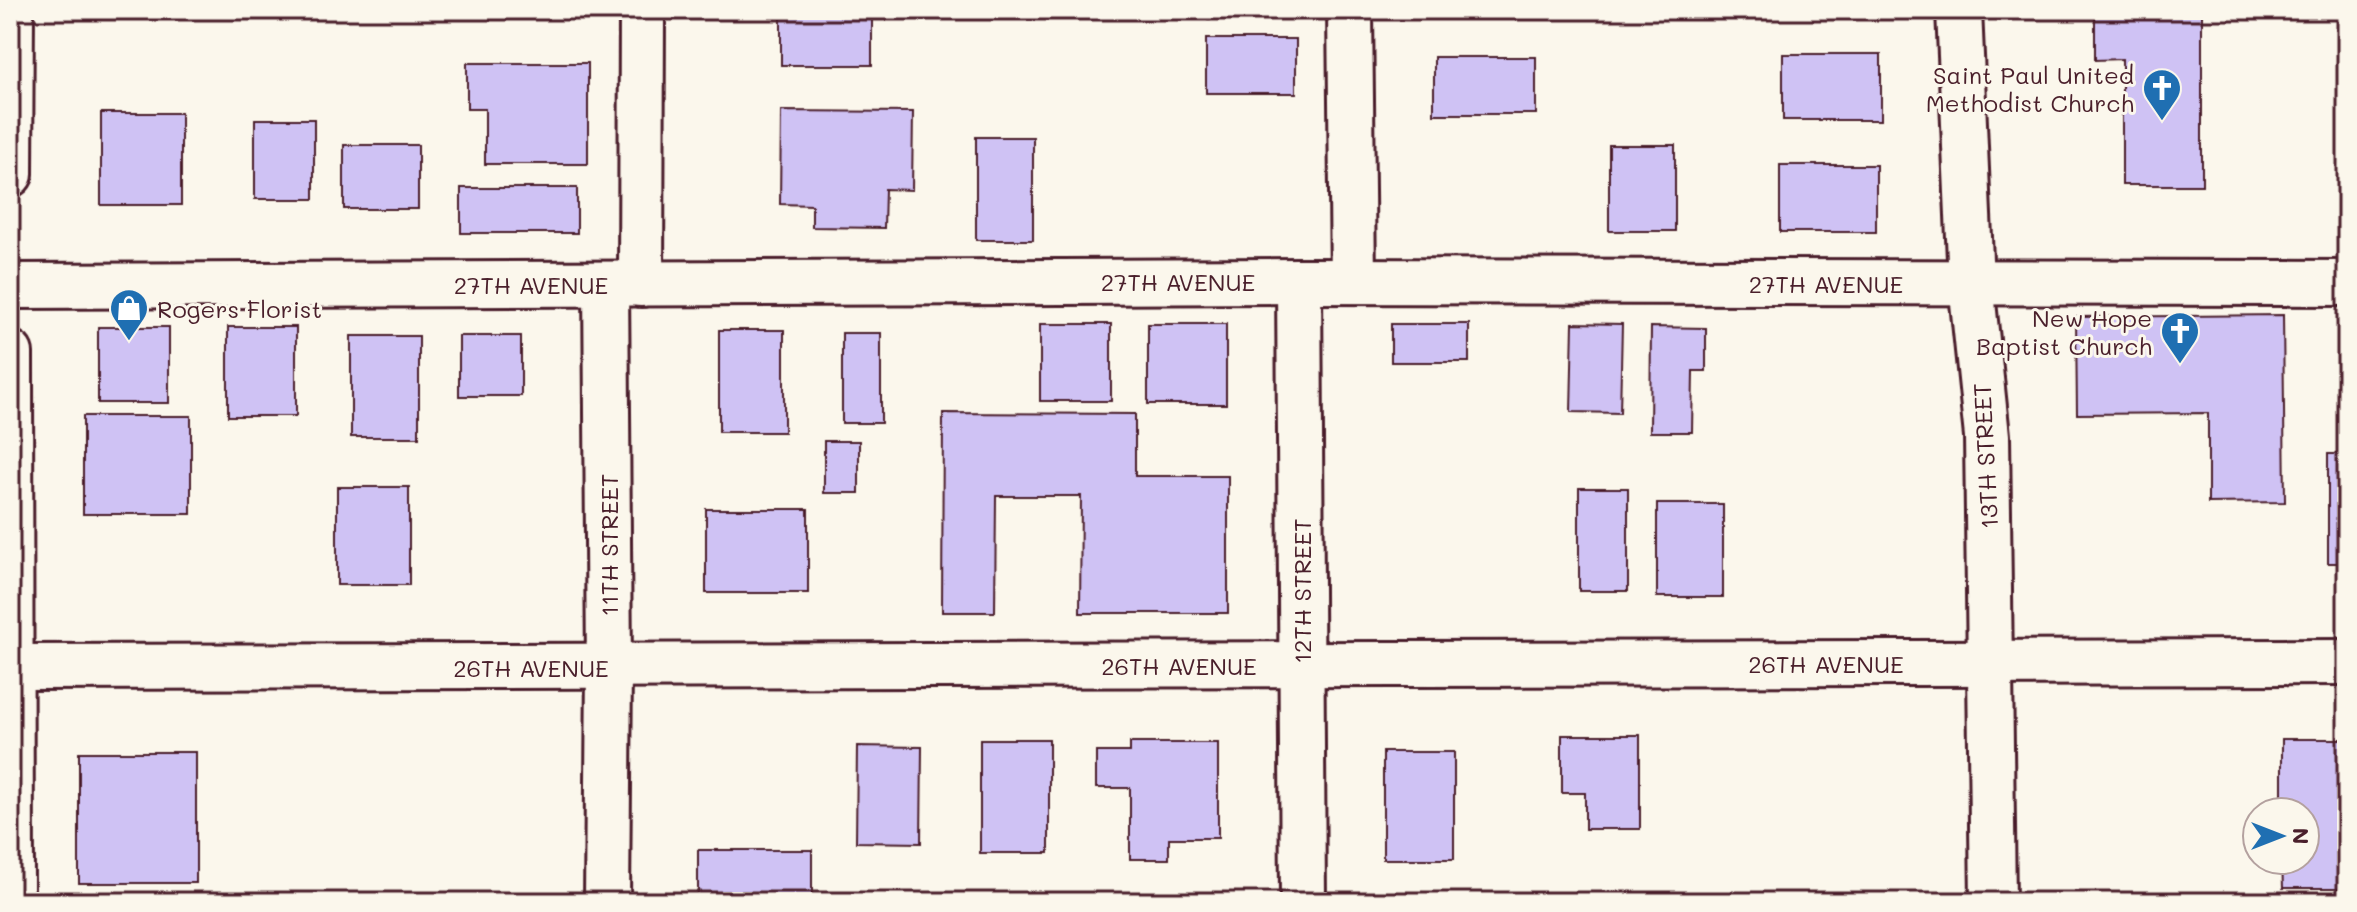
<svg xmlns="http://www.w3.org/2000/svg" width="2357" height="912" viewBox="0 0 2357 912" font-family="Mali,sans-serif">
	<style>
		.building { fill: #cfc2f4; stroke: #4a1f2b; stroke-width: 2 }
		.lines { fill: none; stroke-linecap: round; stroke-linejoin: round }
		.minor-casing { stroke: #4a1f2b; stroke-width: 50 }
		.minor { stroke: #fbf7ec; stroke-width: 44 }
		.labels { text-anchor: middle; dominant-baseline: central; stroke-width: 6; stroke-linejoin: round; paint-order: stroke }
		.poi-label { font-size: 24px; fill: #4a1f2b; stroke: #fbf7ec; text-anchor: end }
		.street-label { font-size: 24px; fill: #4a1f2b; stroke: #fbf7ec }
	</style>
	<rect width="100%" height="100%" fill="#fbf7ec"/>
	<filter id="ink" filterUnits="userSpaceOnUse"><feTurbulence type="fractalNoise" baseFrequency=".0125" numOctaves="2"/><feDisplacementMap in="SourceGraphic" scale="16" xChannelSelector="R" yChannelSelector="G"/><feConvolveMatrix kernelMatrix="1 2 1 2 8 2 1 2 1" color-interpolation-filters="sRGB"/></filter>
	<g filter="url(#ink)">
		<!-- building -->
		<g class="building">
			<rect x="476" y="10" width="96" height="4"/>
			<polygon points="781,10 849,10 849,14 872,14 872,65 781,65"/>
			<rect x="1208" y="10" width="43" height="9"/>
			<rect x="1787" y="10" width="95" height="4"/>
			<polygon points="2095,10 2202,10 2202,185 2122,185 2122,59 2095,60"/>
			<rect x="1206" y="39" width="90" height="54"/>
			<rect x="1783" y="54" width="98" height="66"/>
			<rect x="1434" y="57" width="102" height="57"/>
			<polygon points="467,63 588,63 588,164 485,164 485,109 467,109"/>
			<polygon points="781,111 913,112 912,190 885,189 884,228 812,227 812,205 780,204"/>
			<rect x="101" y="113" width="80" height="92"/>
			<rect x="255" y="119" width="59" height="80"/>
			<rect x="976" y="137" width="57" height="103"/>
			<rect x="344" y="145" width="74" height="64"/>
			<rect x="1609" y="145" width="66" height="86"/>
			<rect x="1780" y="165" width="96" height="67"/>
			<rect x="461" y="188" width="116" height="45"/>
			<polygon points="2283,315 2285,502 2208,503 2208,413 2077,414 2076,317"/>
			<polygon points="1573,323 1622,324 1620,413 1571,412"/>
			<rect x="1040" y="324" width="71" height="77"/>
			<rect x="1148" y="324" width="78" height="80"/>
			<rect x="1391" y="324" width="78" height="38"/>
			<rect x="98" y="327" width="71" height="76"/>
			<rect x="228" y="327" width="68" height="89"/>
			<polygon points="1651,327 1706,328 1706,371 1693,371 1692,432 1650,432"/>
			<rect x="719" y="330" width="65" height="102"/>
			<rect x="842" y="333" width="39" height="90"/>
			<rect x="351" y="336" width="68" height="101"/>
			<rect x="459" y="336" width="62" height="60"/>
			<polygon points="943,413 1135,414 1135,476 1228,476 1228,613 1080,613 1081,496 996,496 995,612 942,612"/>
			<rect x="83" y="416" width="108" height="98"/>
			<rect x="824" y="441" width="35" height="52"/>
			<rect x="2328" y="454" width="19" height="109"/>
			<rect x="337" y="487" width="72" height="98"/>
			<rect x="1579" y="488" width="49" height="103"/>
			<rect x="1657" y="504" width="66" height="93"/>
			<rect x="706" y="509" width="102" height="84"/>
			<polygon points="1562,735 1640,735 1640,829 1585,829 1585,793 1562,793"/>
			<rect x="980" y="739" width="69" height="114"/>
			<polygon points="2282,739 2347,739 2347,888 2283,888 2282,860 2305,860 2305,812 2282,812"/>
			<polygon points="1130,743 1218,743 1218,838 1169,838 1169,859 1130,859 1130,788 1096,788 1096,752 1130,752"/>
			<polygon points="857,746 922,747 921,843 856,842"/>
			<rect x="79" y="752" width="117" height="131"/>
			<rect x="1383" y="752" width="71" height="107"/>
			<rect x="698" y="850" width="114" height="52"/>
		</g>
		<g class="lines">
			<!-- minor casing -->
			<g class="minor-casing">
				<g id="minor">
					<polyline points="1350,10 1353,281"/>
					<polyline points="1959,10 1971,283 1987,436 1993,902"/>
					<polyline points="10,174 11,10"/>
					<polyline points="1299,281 1303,902"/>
					<polyline points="606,284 609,667 607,902"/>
					<polyline points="641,284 642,10"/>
					<polyline points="10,286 1299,281 2347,283"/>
					<polyline points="10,353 11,902"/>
					<polyline points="10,667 2347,662"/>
				</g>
			</g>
			<!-- minor -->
			<use href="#minor" class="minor"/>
		</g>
	</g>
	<!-- icons -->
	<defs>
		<g id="church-pin" transform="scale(2)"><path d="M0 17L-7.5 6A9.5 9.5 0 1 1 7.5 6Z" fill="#1f6fb2" stroke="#fbf7ec"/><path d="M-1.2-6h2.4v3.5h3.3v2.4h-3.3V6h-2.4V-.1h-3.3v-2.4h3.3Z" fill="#fff"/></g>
		<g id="shop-pin" transform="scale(2)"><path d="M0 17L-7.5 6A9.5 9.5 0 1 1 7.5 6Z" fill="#1f6fb2" stroke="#fbf7ec"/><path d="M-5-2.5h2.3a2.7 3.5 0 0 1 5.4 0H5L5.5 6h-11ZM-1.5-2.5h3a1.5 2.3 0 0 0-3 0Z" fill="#fff"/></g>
	</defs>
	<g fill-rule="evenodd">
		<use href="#church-pin" x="2162" y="88"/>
		<use href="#shop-pin" x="129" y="308"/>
		<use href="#church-pin" x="2180" y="331"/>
	</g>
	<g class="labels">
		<!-- poi labels -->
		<g class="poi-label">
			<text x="2134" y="74">Saint Paul United<tspan x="2134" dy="28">Methodist Church</tspan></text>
			<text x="157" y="308" text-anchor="start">Rogers Florist</text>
			<text x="2152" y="317">New Hope<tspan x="2152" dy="28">Baptist Church</tspan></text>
		</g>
		<!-- street labels -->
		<g class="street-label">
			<text x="1178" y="281">27TH AVENUE</text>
			<text x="1826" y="283">27TH AVENUE</text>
			<text x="531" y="284">27TH AVENUE</text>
			<text transform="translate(1985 456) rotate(-93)">13TH STREET</text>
			<text transform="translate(608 545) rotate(-90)">11TH STREET</text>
			<text transform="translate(1301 591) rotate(-90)">12TH STREET</text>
			<text x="1826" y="663">26TH AVENUE</text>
			<text x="1179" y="665">26TH AVENUE</text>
			<text x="531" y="667">26TH AVENUE</text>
		</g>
	</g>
	<!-- margin -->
	<rect width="2357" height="912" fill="none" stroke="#fbf7ec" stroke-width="40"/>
	<rect x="20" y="20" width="2317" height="872" fill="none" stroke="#4a1f2b" stroke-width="3" filter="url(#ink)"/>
	<!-- north arrow -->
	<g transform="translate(2281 836) rotate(90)"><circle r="38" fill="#fbf7ec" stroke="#b4a19f" stroke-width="2"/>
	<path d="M0-6L14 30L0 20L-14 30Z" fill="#1f6fb2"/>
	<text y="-12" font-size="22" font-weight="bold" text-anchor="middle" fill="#4a1f2b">N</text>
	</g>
</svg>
